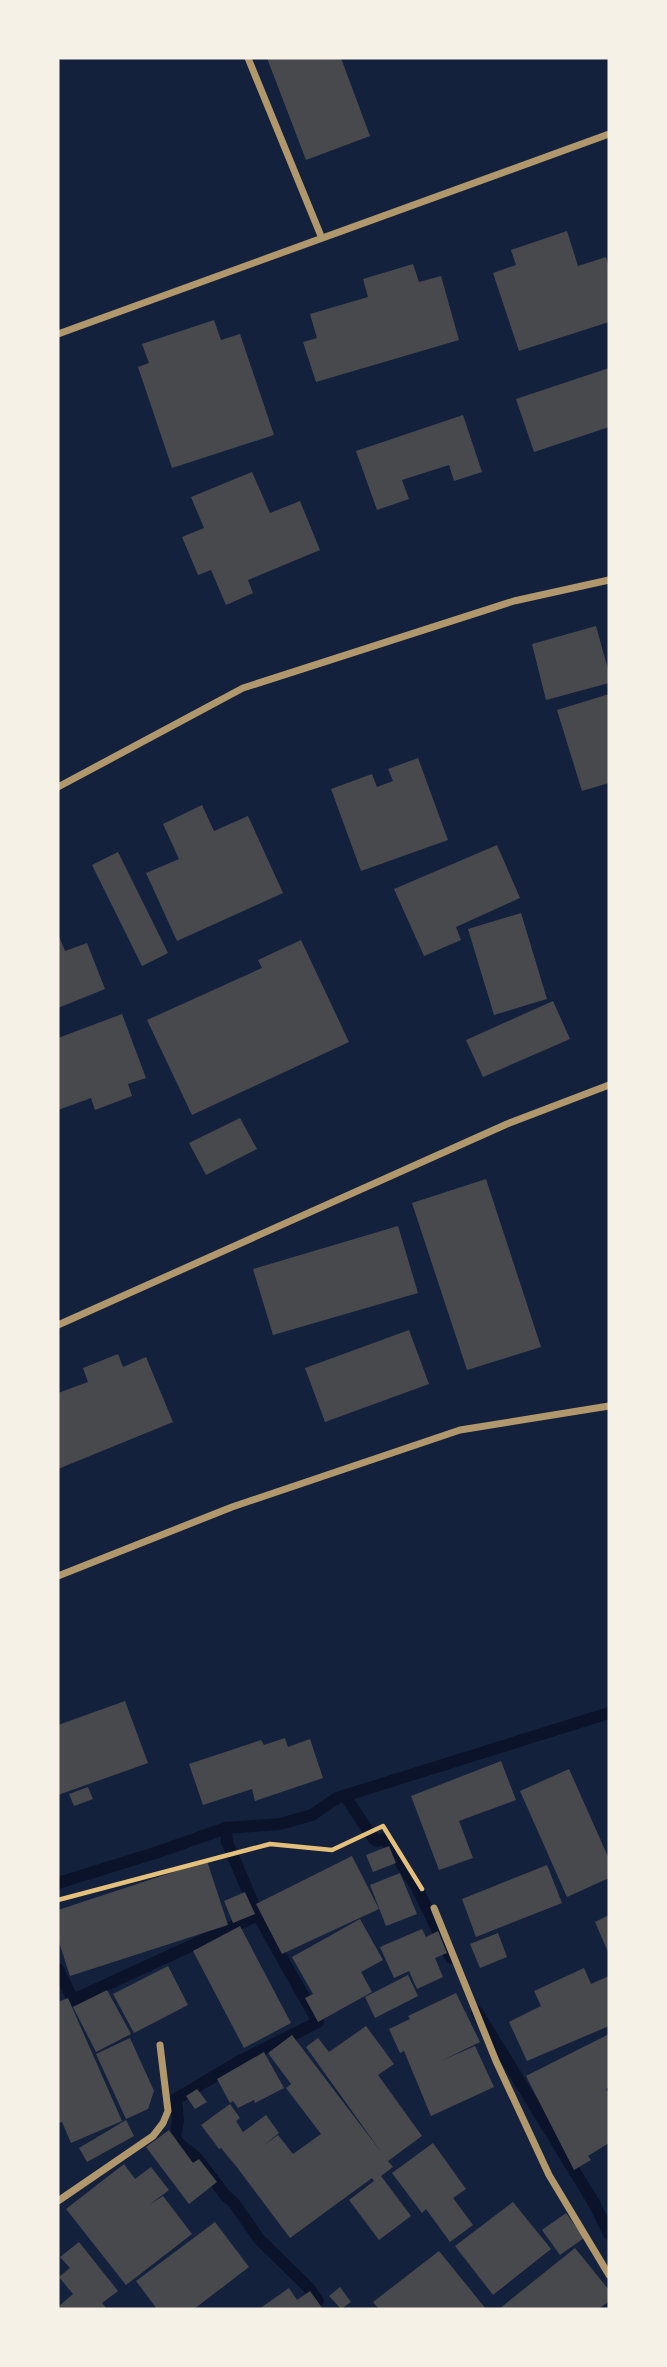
<svg xmlns="http://www.w3.org/2000/svg" width="667" height="2367" viewBox="0 0 667 2367" font-family="'Alegreya Sans',sans-serif">
	<style>
		.lines { fill: none; stroke-linecap: round; stroke-linejoin: round }
		.stream { stroke: #0b132b; stroke-width: 12 }
		.building { fill: #48494c }
		.path { stroke: #e5c07b; stroke-width: 4.5 }
		.minor { stroke: #b1986c; stroke-width: 7 }
	</style>
	<rect width="100%" height="100%" fill="#14213d"/>
	<g class="lines">
		<!-- stream -->
		<g class="stream">
			<polyline points="345,1796 373,1838 377,1841 385,1839 417,1888 451,1958"/>
			<polyline points="58,1883 158,1852 226,1828 280,1824 312,1815 337,1798 609,1713"/>
			<polyline points="258,1915 318,2022 240,2061 176,2099 178,2121 175,2137 178,2143 197,2158 225,2195 234,2203 259,2239 309,2288 318,2301"/>
			<polyline points="58,1969 73,2000 258,1915 227,1842 226,1828"/>
			<polyline points="477,2012 594,2203 609,2234"/>
		</g>
	</g>
	<!-- building -->
	<g class="building">
		<polygon points="267,58 341,58 370,136 306,160"/>
		<polygon points="567,231 578,266 606,257 609,268 609,322 519,351 493,273 516,265 511,250"/>
		<polygon points="413,264 419,282 441,276 459,340 316,382 303,342 317,338 310,314 368,297 363,279"/>
		<polygon points="214,320 221,340 240,334 274,435 172,468 138,367 149,363 142,344"/>
		<polygon points="609,368 609,427 534,452 516,399"/>
		<polygon points="463,415 482,472 454,481 449,465 402,480 409,499 377,510 356,451"/>
		<polygon points="252,472 270,513 300,501 320,550 248,580 253,593 226,605 211,570 198,575 182,537 204,528 191,497"/>
		<polygon points="596,626 609,673 609,683 546,700 532,644"/>
		<polygon points="609,694 609,783 582,791 557,710"/>
		<polygon points="418,758 448,840 361,871 331,789 372,774 377,787 393,781 388,769"/>
		<polygon points="202,805 214,831 248,816 283,893 177,941 146,873 179,859 163,824"/>
		<polygon points="497,845 520,898 456,927 461,940 424,956 394,889"/>
		<polygon points="118,852 168,953 142,966 92,865"/>
		<polygon points="521,913 547,999 494,1015 468,929"/>
		<polygon points="58,934 65,951 87,943 105,989 58,1008"/>
		<polygon points="301,940 349,1042 192,1115 147,1020 262,968 258,960"/>
		<polygon points="553,1001 570,1039 483,1077 466,1040"/>
		<polygon points="122,1014 146,1078 128,1084 132,1096 95,1110 91,1098 58,1110 58,1038"/>
		<polygon points="240,1118 257,1149 206,1175 189,1143"/>
		<polygon points="486,1179 541,1347 467,1370 412,1203"/>
		<polygon points="398,1226 418,1293 273,1335 253,1269"/>
		<polygon points="409,1330 429,1384 325,1422 305,1368"/>
		<polygon points="118,1354 123,1367 146,1357 173,1422 58,1469 58,1393 88,1382 83,1368"/>
		<polygon points="125,1701 148,1763 58,1795 58,1725"/>
		<polygon points="285,1738 288,1747 310,1739 323,1778 255,1801 252,1789 203,1805 189,1764 261,1740 264,1745"/>
		<polygon points="501,1761 516,1800 459,1821 473,1858 439,1870 411,1796"/>
		<polygon points="569,1769 609,1859 609,1878 567,1897 520,1791"/>
		<polygon points="88,1787 93,1799 74,1806 69,1794"/>
		<polygon points="389,1846 396,1863 373,1872 366,1855"/>
		<polygon points="352,1856 379,1909 282,1954 256,1904"/>
		<polygon points="207,1861 228,1925 70,1976 58,1939 58,1910"/>
		<polygon points="547,1865 562,1903 476,1937 462,1899"/>
		<polygon points="400,1873 417,1914 386,1926 370,1885"/>
		<polygon points="245,1892 255,1914 233,1923 224,1901"/>
		<polygon points="609,1915 609,1954 595,1922"/>
		<polygon points="360,1919 383,1960 361,1972 372,1992 318,2022 305,1998 313,1994 292,1957"/>
		<polygon points="240,1926 291,2023 244,2048 193,1951"/>
		<polygon points="422,1929 426,1937 438,1931 447,1953 435,1958 443,1977 417,1989 409,1971 394,1978 380,1947"/>
		<polygon points="498,1933 507,1957 480,1968 470,1944"/>
		<polygon points="168,1966 188,2005 134,2033 113,1994"/>
		<polygon points="584,1968 591,1984 609,1976 609,2026 527,2061 509,2022 541,2006 534,1991"/>
		<polygon points="408,1975 418,1996 375,2018 365,1997"/>
		<polygon points="107,1990 131,2034 96,2052 73,2007"/>
		<polygon points="456,1993 480,2042 441,2061 475,2046 494,2087 431,2116 404,2051 400,2053 389,2029 410,2019 408,2016"/>
		<polygon points="68,1998 122,2121 71,2143 62,2122 58,2123 58,2002"/>
		<polygon points="366,2026 394,2064 378,2075 422,2136 388,2161 393,2167 381,2176 411,2216 379,2240 349,2200 374,2181 372,2178 290,2238 236,2166 221,2148 219,2149 201,2125 230,2104 240,2118 236,2121 243,2132 266,2115 279,2133 263,2146 278,2135 293,2154 321,2134 286,2088 291,2084 268,2053 292,2035 382,2153 306,2047 318,2038 329,2052"/>
		<polygon points="609,2034 609,2087 606,2089 609,2094 609,2143 588,2156 591,2160 574,2170 526,2076"/>
		<polygon points="130,2038 154,2091 148,2109 126,2119 96,2054"/>
		<polygon points="264,2052 284,2088 255,2103 254,2100 238,2108 233,2101 230,2103 217,2079"/>
		<polygon points="197,2089 207,2102 195,2109 186,2096"/>
		<polygon points="126,2120 134,2136 87,2162 79,2148"/>
		<polygon points="169,2130 193,2163 199,2159 217,2182 189,2204 146,2147"/>
		<polygon points="433,2143 466,2189 453,2198 473,2225 450,2242 426,2209 422,2213 392,2173"/>
		<polygon points="124,2164 135,2179 151,2167 169,2190 149,2205 163,2196 192,2234 126,2285 66,2209"/>
		<polygon points="513,2202 551,2249 493,2295 455,2246"/>
		<polygon points="566,2213 584,2238 560,2255 542,2230"/>
		<polygon points="215,2222 249,2267 194,2309 157,2309 136,2281"/>
		<polygon points="79,2242 118,2291 102,2303 107,2309 60,2309 58,2307 73,2294 59,2277 70,2268 60,2257"/>
		<polygon points="575,2248 609,2290 609,2301 599,2309 499,2309"/>
		<polygon points="439,2251 486,2309 379,2309 373,2302"/>
		<polygon points="340,2287 351,2302 341,2309 329,2296"/>
		<polygon points="289,2288 297,2300 310,2291 323,2309 259,2309"/>
	</g>
	<g class="lines">
		<!-- path -->
		<polyline class="path" points="58,1900 270,1844 332,1850 383,1826 422,1889"/>
		<!-- minor -->
		<g class="minor">
			<polyline points="248,58 321,236"/>
			<polyline points="58,334 609,134"/>
			<polyline points="58,787 243,688 514,601 609,580"/>
			<polyline points="58,1325 507,1124 609,1085"/>
			<polyline points="58,1576 232,1507 460,1430 609,1406"/>
			<polyline points="434,1908 496,2061 549,2175 609,2275"/>
			<polyline points="58,2201 153,2136 163,2123 168,2111 160,2045"/>
		</g>
	</g>
	<!-- border -->
	<rect width="667" height="2367" fill="none" stroke="#f6f1e7" stroke-width="119"/>
</svg>
